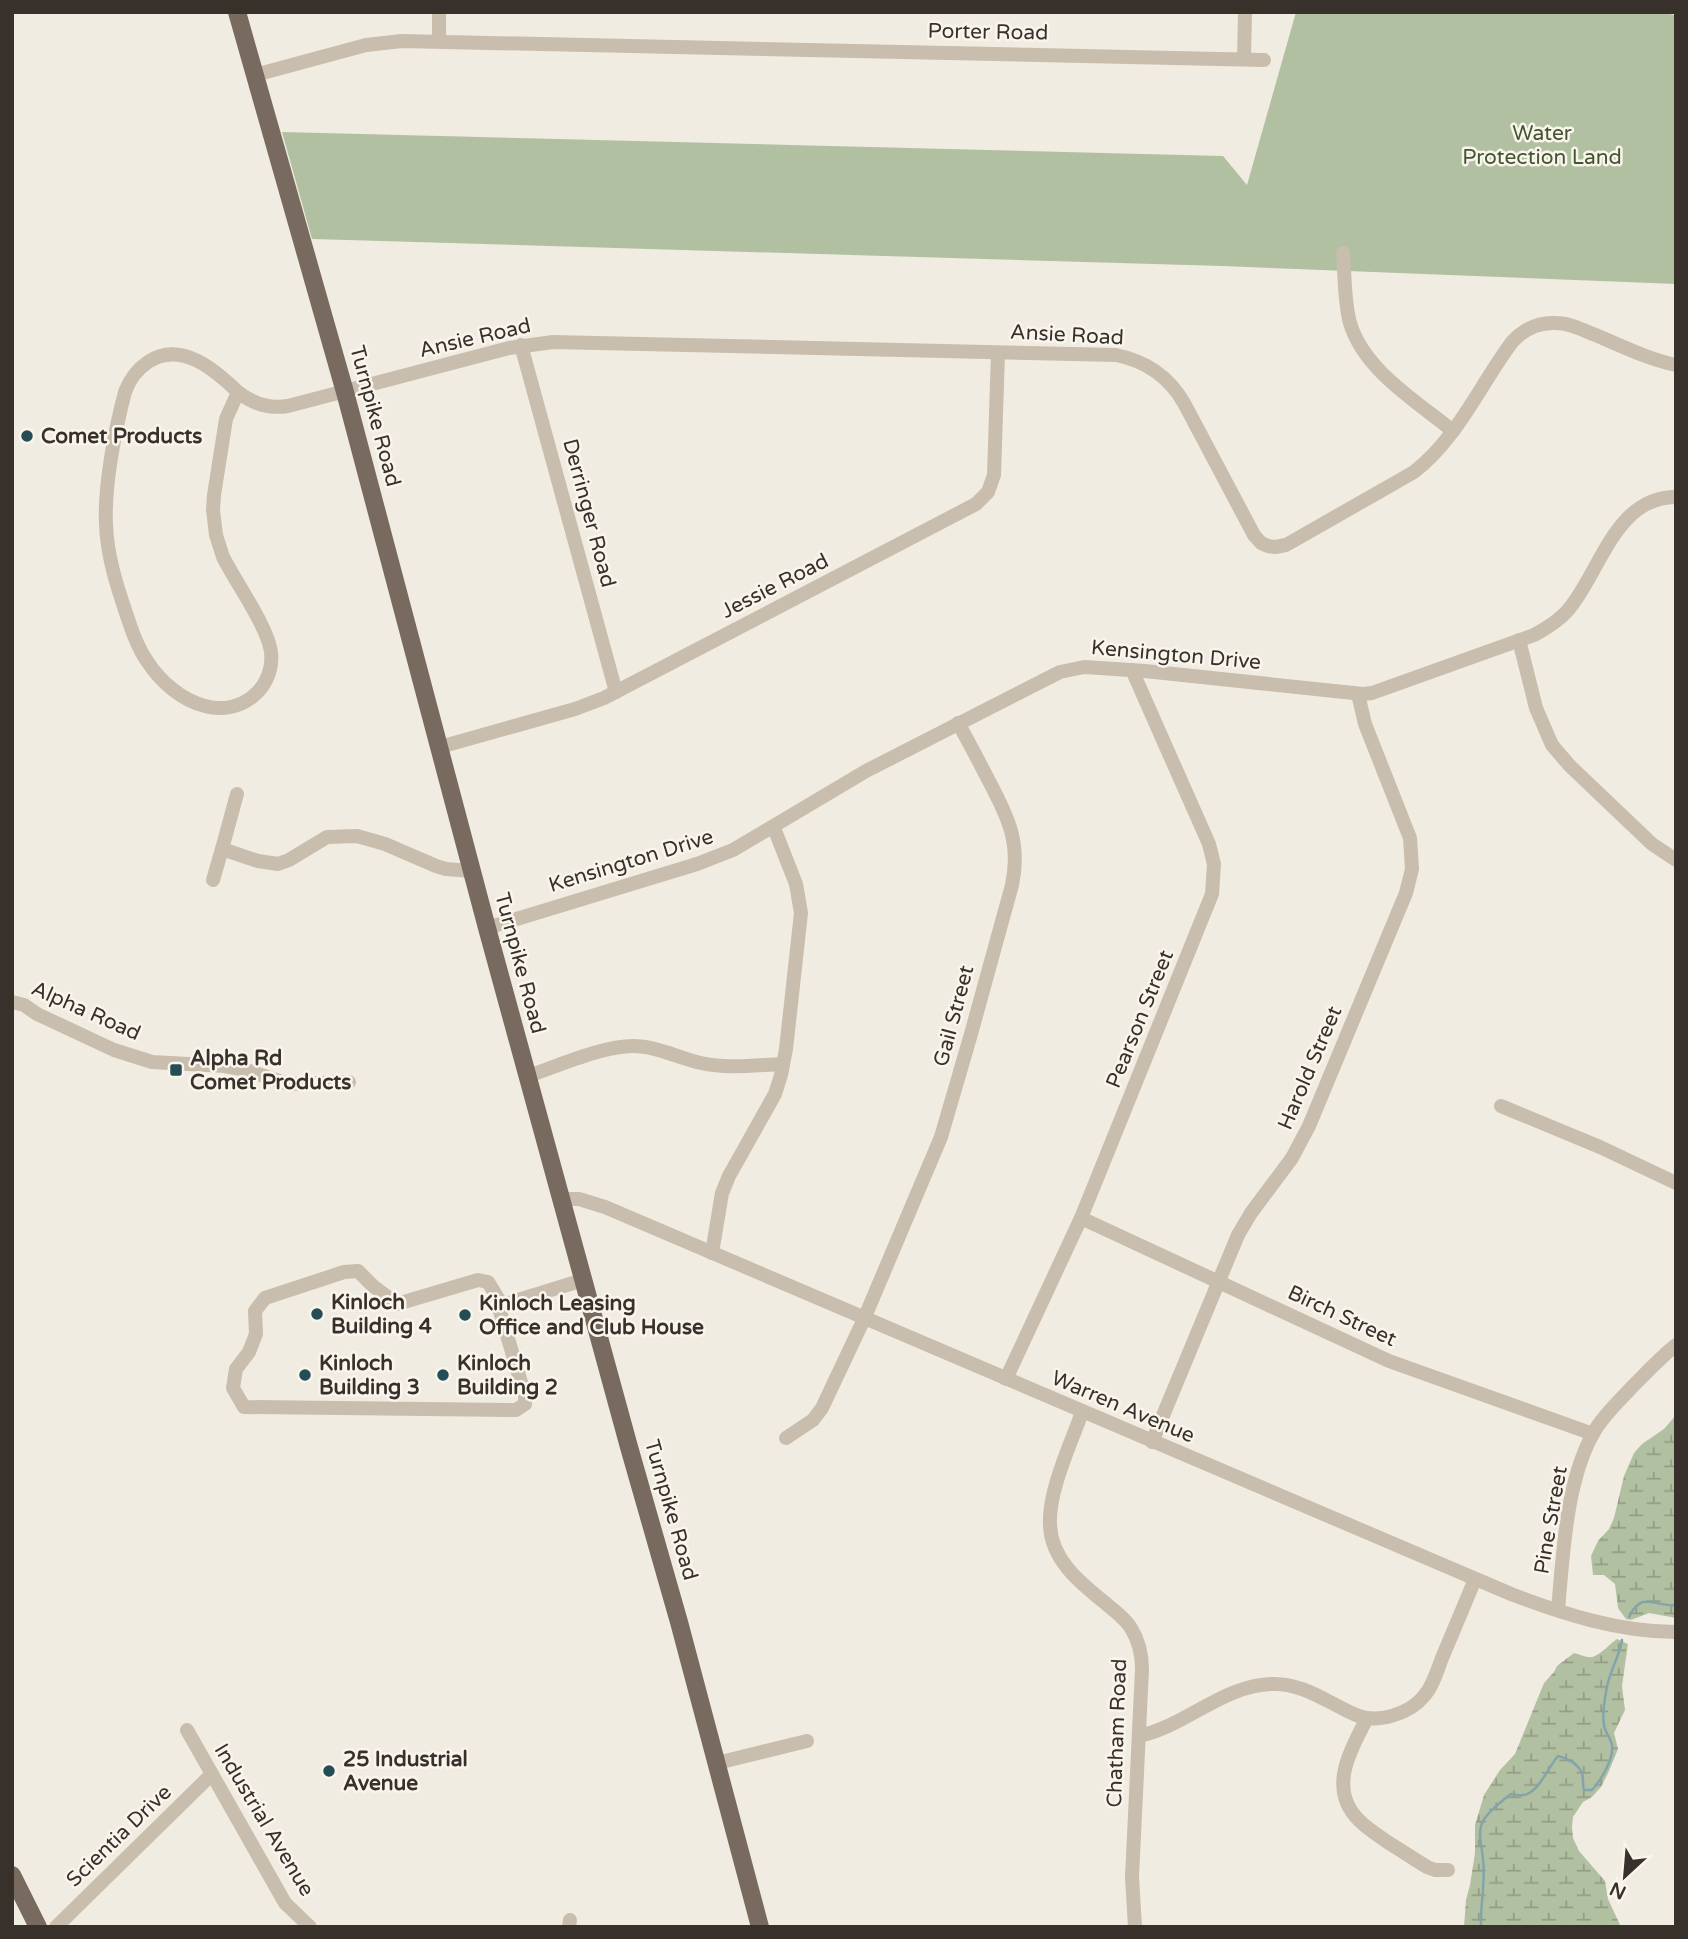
<svg xmlns="http://www.w3.org/2000/svg" width="1688" height="1939" viewBox="0 0 1688 1939" font-family="'Varela Round',sans-serif">
	<style>
		.wetland { fill: url(#wetland-marsh) }
		.park { fill: #b2c0a2 }
		.lines { fill: none; stroke-linecap: round; stroke-linejoin: round }
		.stream { stroke: #82a5ac; stroke-width: 2.5 }
		.minor { stroke: #c9bdad; stroke-width: 14 }
		.major { stroke: #786a5e; stroke-width: 18 }
		.poi-dot { fill: #244d56; stroke: #f9f5ed; stroke-width: 2.5 }
		.labels { text-anchor: middle; dominant-baseline: central; stroke-width: 5; stroke-linejoin: round; paint-order: stroke }
		.street-label { font-size: 21px; fill: #38312b; stroke: #f9f5ed }
		.park-label { font-size: 21px; fill: #435431; stroke: #f9f5ed }
		.poi-label { font-size: 21px; font-weight: bold; fill: #38312b; stroke: #f9f5ed; text-anchor: start }
	</style>
	<defs>
		<pattern id="wetland-marsh" width="20" height="14" patternUnits="userSpaceOnUse" patternTransform="scale(1.75)"><rect width="20" height="14" fill="#b2c0a2"/><path d="M1 5h8M5 5V1M11 12h8M15 12V8" fill="none" stroke="#929d84"/></pattern>
	</defs>
	<rect width="100%" height="100%" fill="#f1ece1"/>
	<!-- wetland -->
	<g class="wetland">
		<polygon points="1676,1415 1676,1618 1649,1613 1631,1620 1626,1619 1618,1608 1615,1584 1604,1575 1593,1575 1591,1556 1598,1541 1609,1529 1614,1518 1624,1476 1634,1453 1642,1444 1664,1429"/>
		<path d="M1617,1639L1628,1644L1622,1686L1625,1710L1614,1733L1618,1749L1609,1771L1601,1787L1592,1797L1583,1802L1573,1817L1572,1827L1573,1838L1579,1851L1605,1881L1608,1899L1621,1927H1464L1466,1900L1470,1885L1475,1853V1825L1484,1795L1500,1770L1515,1754L1544,1683L1554,1672L1557,1666L1574,1653C1579,1654 1587,1658 1592,1657C1599,1656 1611,1643 1617,1639Z"/>
	</g>
	<!-- park -->
	<polygon class="park" points="1296,12 1665,12 1676,16 1676,284 1222,266 312,239 282,132 1223,156 1247,185"/>
	<g class="lines">
		<!-- stream -->
		<g class="stream">
			<path d="M1629,1617C1642,1590 1654,1607 1676,1605"/>
			<path d="M1481,1927C1480,1904 1486,1882 1483,1859C1482,1847 1477,1832 1483,1821C1488,1812 1503,1800 1511,1794C1515,1794 1519,1796 1523,1795C1538,1794 1549,1766 1558,1756C1568,1758 1578,1764 1582,1773C1584,1779 1582,1784 1584,1790H1592C1601,1780 1614,1759 1612,1745C1611,1738 1605,1733 1604,1725C1602,1715 1604,1703 1606,1692C1608,1674 1619,1658 1622,1640"/>
		</g>
		<!-- minor -->
		<g class="minor">
			<polyline points="439,41 439,12"/>
			<polyline points="1244,59 1245,12"/>
			<polyline points="255,75 366,45 402,41 1264,60"/>
			<path d="M1343,253C1345,276 1344,301 1350,323C1364,370 1416,401 1453,431"/>
			<polyline points="521,345 616,692"/>
			<path d="M238,392C215,370 181,340 148,362C136,370 130,379 125,392C115,430 104,486 106,524C107,553 115,580 124,607C130,625 136,645 147,661C160,681 181,700 205,706C240,716 275,689 271,652C268,627 235,581 223,557L216,535L213,510L214,495L226,419L238,392C253,404 269,409 288,406L509,348L553,342L1116,355C1146,361 1169,377 1184,403L1254,535L1261,543L1268,546L1275,547L1286,545L1414,472C1457,439 1480,385 1512,342C1523,330 1538,322 1556,323C1569,323 1581,329 1593,334C1620,345 1647,359 1676,365"/>
			<polyline points="1519,640 1536,708 1552,745 1570,766 1652,844 1676,860"/>
			<polyline points="440,747 575,709 604,698 976,504 988,492 994,475 998,353"/>
			<polyline points="237,794 222,849 258,861 278,864 289,860 327,837 357,836 385,844 436,866 446,869 471,871"/>
			<polyline points="213,880 222,849"/>
			<path d="M487,928L697,864L733,850L866,771L1060,672L1084,667L1145,671L1363,694L1372,693L1534,635C1549,627 1563,618 1572,605C1602,566 1617,497 1676,497"/>
			<polyline points="12,1002 24,1005 37,1014 114,1050 152,1062 225,1066 246,1070 288,1084 349,1082"/>
			<path d="M528,1076C558,1066 602,1046 633,1046C656,1046 679,1058 701,1063C728,1069 756,1065 783,1064"/>
			<polyline points="1501,1106 1600,1147 1676,1183"/>
			<path d="M562,1199H579L605,1207L1511,1594C1563,1614 1619,1632 1676,1632"/>
			<polyline points="1081,1218 1389,1361 1593,1434"/>
			<polyline points="712,1253 722,1193 729,1176 775,1094 781,1075 786,1049 801,913 796,884 774,828"/>
			<polygon points="358,1271 373,1286 397,1304 478,1280 488,1282 502,1305 499,1308 525,1396 525,1404 516,1410 244,1407 233,1388 236,1369 249,1352 256,1334 255,1311 265,1298 344,1272"/>
			<polyline points="502,1305 583,1280"/>
			<polyline points="1006,1379 1081,1218 1212,894 1214,864 1209,844 1132,670"/>
			<path d="M1082,1412C1071,1444 1048,1491 1050,1525C1051,1559 1079,1582 1104,1602C1113,1610 1124,1617 1131,1628C1139,1641 1142,1653 1142,1669L1132,1877L1135,1927"/>
			<path d="M786,1438L813,1420L822,1408L864,1319L941,1137L971,1034L1012,885C1021,843 1008,817 989,781C979,762 969,742 958,723"/>
			<polyline points="1152,1442 1238,1235 1251,1213 1292,1158 1309,1126 1406,893 1412,869 1410,838 1365,724 1358,694"/>
			<path d="M1558,1610C1563,1555 1566,1475 1597,1427C1607,1412 1621,1399 1633,1386C1647,1372 1660,1358 1676,1345"/>
			<path d="M1367,1718C1359,1734 1349,1751 1345,1769C1336,1808 1361,1824 1389,1843C1402,1851 1414,1859 1427,1867L1435,1870H1448"/>
			<polyline points="187,1730 285,1903 310,1927"/>
			<path d="M1139,1736C1186,1726 1223,1685 1272,1684C1304,1683 1328,1703 1356,1715C1377,1724 1410,1714 1424,1696C1433,1686 1437,1671 1442,1658C1453,1632 1464,1606 1475,1579"/>
			<polyline points="717,1763 807,1741"/>
			<polyline points="56,1927 212,1774"/>
			<polyline points="569,1927 570,1920"/>
		</g>
		<!-- major -->
		<g class="major">
			<polyline points="237,12 345,392 487,928 629,1447 679,1622 760,1927"/>
			<polyline points="12,1875 38,1927"/>
		</g>
	</g>
	<!-- markers -->
	<g class="poi-dot">
		<circle cx="27" cy="436" r="7"/>
		<rect x="169" y="1063" width="14" height="14" rx="3.5"/>
		<circle cx="317" cy="1314" r="7"/>
		<circle cx="465" cy="1315" r="7"/>
		<circle cx="305" cy="1375" r="7"/>
		<circle cx="443" cy="1375" r="7"/>
		<circle cx="329" cy="1771" r="7"/>
	</g>
	<g class="labels">
		<!-- street labels -->
		<g class="street-label">
			<text transform="translate(988 32) rotate(1)">Porter Road</text>
			<text transform="translate(1067 335) rotate(3)">Ansie Road</text>
			<text transform="translate(475 338) rotate(-13)">Ansie Road</text>
			<text transform="translate(375 416) rotate(75)">Turnpike Road</text>
			<text transform="translate(589 513) rotate(75)">Derringer Road</text>
			<text transform="translate(775 586) rotate(-27)">Jessie Road</text>
			<text transform="translate(1176 655) rotate(5)">Kensington Drive</text>
			<text transform="translate(631 861) rotate(-17)">Kensington Drive</text>
			<text transform="translate(520 963) rotate(75)">Turnpike Road</text>
			<text transform="translate(86 1011) rotate(24)">Alpha Road</text>
			<text transform="translate(954 1016) rotate(-75)">Gail Street</text>
			<text transform="translate(1140 1019) rotate(-68)">Pearson Street</text>
			<text transform="translate(1310 1068) rotate(-67)">Harold Street</text>
			<text transform="translate(1342 1316) rotate(25)">Birch Street</text>
			<text transform="translate(1123 1407) rotate(23)">Warren Avenue</text>
			<text transform="translate(671 1510) rotate(74)">Turnpike Road</text>
			<text transform="translate(1551 1520) rotate(-80)">Pine Street</text>
			<text transform="translate(1117 1733) rotate(-88)">Chatham Road</text>
			<text transform="translate(264 1820) rotate(59)">Industrial Avenue</text>
			<text transform="translate(119 1836) rotate(-44)">Scientia Drive</text>
		</g>
		<!-- park labels -->
		<g class="park-label">
			<text x="1542" y="133">Water<tspan x="1542" dy="24">Protection Land</tspan></text>
		</g>
		<!-- poi labels -->
		<g class="poi-label">
			<text x="41" y="436">Comet Products</text>
			<text x="190" y="1058">Alpha Rd<tspan x="190" dy="24">Comet Products</tspan></text>
			<text x="331" y="1302">Kinloch<tspan x="331" dy="24">Building 4</tspan></text>
			<text x="479" y="1303">Kinloch Leasing<tspan x="479" dy="24">Office and Club House</tspan></text>
			<text x="319" y="1363">Kinloch<tspan x="319" dy="24">Building 3</tspan></text>
			<text x="457" y="1363">Kinloch<tspan x="457" dy="24">Building 2</tspan></text>
			<text x="343" y="1759">25 Industrial<tspan x="343" dy="24">Avenue</tspan></text>
		</g>
	</g>
	<!-- border -->
	<rect width="1688" height="1939" fill="none" stroke="#38312b" stroke-width="28"/>
	<!-- north arrow -->
	<g transform="translate(1625 1876) rotate(206)" stroke="#f9f5ed" stroke-width="5" paint-order="stroke">
	<path d="M0-5L12 26L0 18L-12 26Z" fill="#38312b"/>
	<text y="-10" font-size="19" font-weight="bold" text-anchor="middle" fill="#38312b">N</text>
	</g>
</svg>
